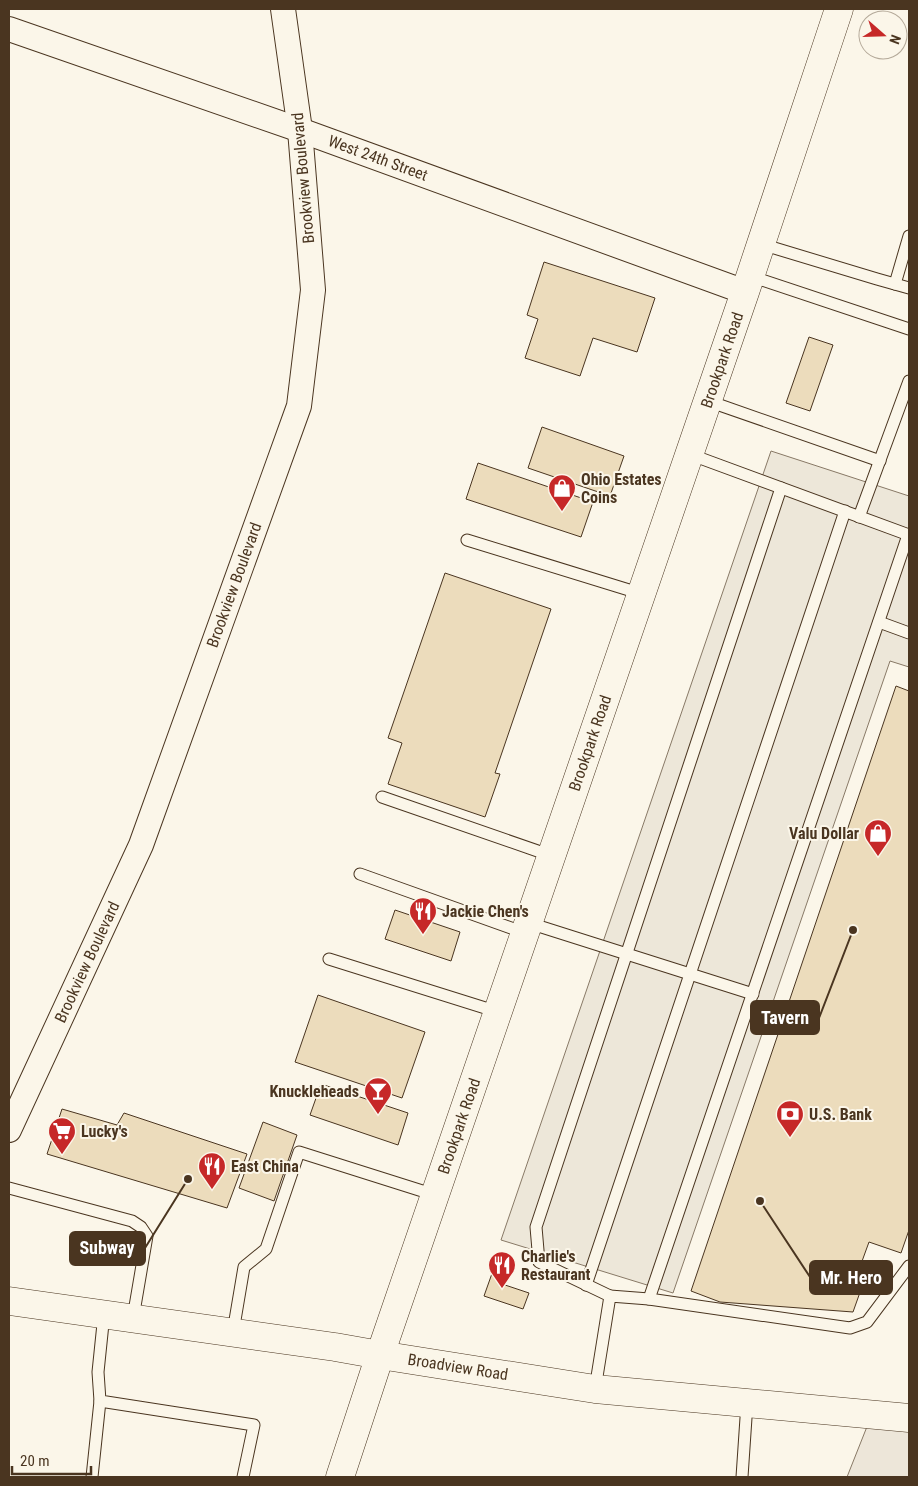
<svg xmlns="http://www.w3.org/2000/svg" width="918" height="1486" viewBox="0 0 918 1486" font-family="'Roboto Condensed',sans-serif">
	<style>
		.green { fill: #ede6d9; stroke: #887966 }
		.parking { fill: #ede7d9; stroke: #887966 }
		.building { fill: #ecdcbc; stroke: #4a3520 }
		.lines { fill: none; stroke-linecap: round; stroke-linejoin: round }
		.service-casing { stroke: #4a3520; stroke-width: 13 }
		.minor-casing { stroke: #4a3520; stroke-width: 26 }
		.secondary-casing { stroke: #4a3520; stroke-width: 29 }
		.primary-casing { stroke: #4a3520; stroke-width: 29 }
		.service { stroke: #fbf6e9; stroke-width: 11 }
		.minor { stroke: #fbf6e9; stroke-width: 24 }
		.secondary { stroke: #fbf6e9; stroke-width: 28 }
		.primary { stroke: #fbf6e9; stroke-width: 28 }
		.labels { text-anchor: middle; dominant-baseline: central; stroke-width: 4; stroke-linejoin: round; paint-order: stroke }
		.street-label { font-size: 16px; fill: #4a3520; stroke: #fbf6e9 }
		.poi-label { font-size: 16px; font-weight: bold; fill: #4a3520; stroke: #fbf6e9; text-anchor: start }
		.leader { fill: none; stroke: #4a3520; stroke-width: 2 }
		.callout-dot { fill: #4a3520; stroke: #fbf6e9; stroke-width: 2 }
		.callout { fill: #4a3520; stroke: #4a3520; stroke-width: 2 }
		.callout-label { font-size: 18px; text-anchor: middle; font-weight: bold; fill: #fff }
	</style>
	<rect width="100%" height="100%" fill="#fbf6e9"/>
	<!-- green -->
	<polygon class="green" points="872,1414 909,1418 909,1477 847,1477"/>
	<!-- parking -->
	<polygon class="parking" points="771,451 909,496 909,667 890,661 673,1293 501,1240"/>
	<!-- building -->
	<g class="building">
		<polygon points="544,262 655,298 637,352 593,338 580,376 525,358 538,319 527,315"/>
		<polygon points="809,337 833,345 810,411 786,403"/>
		<polygon points="542,427 624,456 610,496 528,468"/>
		<polygon points="478,463 593,502 581,537 466,499"/>
		<polygon points="445,573 551,609 495,773 500,774 485,817 388,784 402,743 388,738"/>
		<polygon points="896,686 909,691 909,1230 901,1253 869,1242 861,1264 869,1267 853,1312 720,1302 691,1291"/>
		<polygon points="395,910 460,932 451,961 385,939"/>
		<polygon points="318,995 425,1032 402,1098 295,1062"/>
		<polygon points="321,1084 408,1113 398,1145 310,1115"/>
		<polygon points="62,1109 117,1125 124,1113 247,1154 227,1208 47,1154"/>
		<polygon points="263,1122 297,1135 274,1201 239,1188"/>
		<polygon points="495,1265 510,1270 505,1285 529,1293 523,1309 484,1296"/>
	</g>
	<g class="lines">
		<!-- service casing -->
		<g class="service-casing">
			<g id="service">
				<polyline points="761,244 877,279 909,288"/>
				<polyline points="750,276 909,329"/>
				<polyline points="895,284 909,236"/>
				<polyline points="708,401 880,461"/>
				<polyline points="689,454 909,535"/>
				<polyline points="859,517 909,381"/>
				<polyline points="467,540 642,594"/>
				<polyline points="879,622 909,633"/>
				<polyline points="382,797 552,856"/>
				<polyline points="360,874 525,933"/>
				<polyline points="529,923 753,994"/>
				<polyline points="329,959 498,1012"/>
				<polyline points="9,1188 132,1221 141,1227 147,1236 133,1318"/>
				<polyline points="586,1285 845,511"/>
				<polyline points="610,1296 539,1262 536,1227 781,488"/>
				<polyline points="649,1299 908,535"/>
				<polyline points="104,1314 98,1372 100,1401 254,1425 243,1477"/>
				<polyline points="233,1332 244,1267 266,1249 299,1152 435,1195"/>
				<polyline points="595,1389 610,1296 649,1299 850,1328 867,1322 909,1266"/>
				<polyline points="92,1477 100,1401"/>
				<polyline points="742,1477 747,1403"/>
			</g>
		</g>
		<!-- minor casing -->
		<g class="minor-casing">
			<g id="minor">
				<polyline points="9,29 300,130 745,292"/>
				<polyline points="9,1130 141,845 299,406 313,290 300,130 283,9"/>
			</g>
		</g>
		<!-- secondary casing -->
		<g class="secondary-casing">
			<polyline id="secondary" points="380,1355 595,1389 909,1418"/>
		</g>
		<!-- primary casing -->
		<g class="primary-casing">
			<g id="primary">
				<polyline points="9,1301 335,1347 380,1355"/>
				<polyline points="340,1477 380,1355 745,292 839,9"/>
			</g>
		</g>
		<!-- service -->
		<use href="#service" class="service"/>
		<!-- minor -->
		<use href="#minor" class="minor"/>
		<!-- secondary -->
		<use href="#secondary" class="secondary"/>
		<!-- primary -->
		<use href="#primary" class="primary"/>
	</g>
	<!-- icons -->
	<defs>
		<g id="shop-pin" transform="scale(1.4375)"><path d="M0 17L-7.5 6A9.5 9.5 0 1 1 7.5 6Z" fill="#c62828" stroke="#fbf6e9"/><path d="M-5-2.5h2.3a2.7 3.5 0 0 1 5.4 0H5L5.5 6h-11ZM-1.5-2.5h3a1.5 2.3 0 0 0-3 0Z" fill="#fff"/></g>
		<g id="restaurant-pin" transform="scale(1.4375)"><path d="M0 17L-7.5 6A9.5 9.5 0 1 1 7.5 6Z" fill="#c62828" stroke="#fbf6e9"/><path d="M-5-6h1v4h1v-4h1v4h1v-4h1v5L-1.5 .5V6h-2V.5L-5-1ZM5-6V6H3V1.5H1.5Q1.5-4 5-6Z" fill="#fff"/></g>
		<g id="bar-pin" transform="scale(1.4375)"><path d="M0 17L-7.5 6A9.5 9.5 0 1 1 7.5 6Z" fill="#c62828" stroke="#fbf6e9"/><path d="M-6-5H6L.8 .8V4.5H3.5V6h-7V4.5H-.8V.8Z" fill="#fff"/></g>
		<g id="bank-pin" transform="scale(1.4375)"><path d="M0 17L-7.5 6A9.5 9.5 0 1 1 7.5 6Z" fill="#c62828" stroke="#fbf6e9"/><path d="M-6-4H6V4H-6ZM0-2.3a2.3 2.3 0 1 0 0 4.6a2.3 2.3 0 1 0 0-4.6Z" fill="#fff"/></g>
		<g id="supermarket-pin" transform="scale(1.4375)"><path d="M0 17L-7.5 6A9.5 9.5 0 1 1 7.5 6Z" fill="#c62828" stroke="#fbf6e9"/><path d="M-6-5.5h2.5l.6 2H6L4.5 2H-2.5L-4.4-4H-6ZM-1.5 3.2a1.3 1.3 0 1 0 .1 0ZM3 3.2a1.3 1.3 0 1 0 .1 0Z" fill="#fff"/></g>
	</defs>
	<g fill-rule="evenodd">
		<use href="#shop-pin" x="562" y="488"/>
		<use href="#shop-pin" x="878" y="833"/>
		<use href="#restaurant-pin" x="423" y="911"/>
		<use href="#bar-pin" x="378" y="1091"/>
		<use href="#bank-pin" x="790" y="1114"/>
		<use href="#supermarket-pin" x="62" y="1131"/>
		<use href="#restaurant-pin" x="212" y="1166"/>
		<use href="#restaurant-pin" x="502" y="1265"/>
	</g>
	<g class="labels">
		<!-- street labels -->
		<g class="street-label">
			<text transform="translate(378 158) rotate(20)">West 24th Street</text>
			<text transform="translate(303 178) rotate(-95)">Brookview Boulevard</text>
			<text transform="translate(722 360) rotate(-71)">Brookpark Road</text>
			<text transform="translate(234 585) rotate(-70)">Brookview Boulevard</text>
			<text transform="translate(590 743) rotate(-71)">Brookpark Road</text>
			<text transform="translate(87 962) rotate(-65)">Brookview Boulevard</text>
			<text transform="translate(459 1126) rotate(-71)">Brookpark Road</text>
			<text transform="translate(458 1367) rotate(9)">Broadview Road</text>
		</g>
		<!-- poi labels -->
		<g class="poi-label">
			<text x="581" y="479">Ohio Estates<tspan x="581" dy="18">Coins</tspan></text>
			<text x="859" y="833" text-anchor="end">Valu Dollar</text>
			<text x="442" y="911">Jackie Chen's</text>
			<text x="359" y="1091" text-anchor="end">Knuckleheads</text>
			<text x="809" y="1114">U.S. Bank</text>
			<text x="81" y="1131">Lucky's</text>
			<text x="231" y="1166">East China</text>
			<text x="521" y="1256">Charlie's<tspan x="521" dy="18">Restaurant</tspan></text>
		</g>
	</g>
	<!-- callouts -->
	<path class="leader" d="M853 930L819 1018M188 1179L145 1248M760 1201L810 1277"/>
	<g class="callout-dot">
		<circle cx="853" cy="930" r="5"/>
		<circle cx="188" cy="1179" r="5"/>
		<circle cx="760" cy="1201" r="5"/>
	</g>
	<g class="callout">
		<rect x="751" y="1001" width="68" height="33" rx="5"/>
		<rect x="70" y="1232" width="75" height="33" rx="5"/>
		<rect x="810" y="1261" width="82" height="33" rx="5"/>
	</g>
	<g class="callout-label">
		<text x="785" y="1024">Tavern</text>
		<text x="107" y="1254">Subway</text>
		<text x="851" y="1284">Mr. Hero</text>
	</g>
	<!-- border -->
	<rect width="918" height="1486" fill="none" stroke="#4a3520" stroke-width="20"/>
	<!-- north arrow -->
	<g transform="translate(883 35) rotate(110)"><circle r="24" fill="#fbf6e9" stroke="#b4a999"/>
	<path d="M0-4L9 19L0 12L-9 19Z" fill="#c62828"/>
	<text y="-8" font-size="14" font-weight="bold" text-anchor="middle" fill="#4a3520">N</text>
	</g>
	<!-- scale -->
	<path d="M12 1466v8h79v-8" fill="none" stroke="#4a3520" stroke-width="2.5"/>
	<text x="20" y="1466" font-size="15" fill="#4a3520" stroke="#fbf6e9" stroke-width="4" paint-order="stroke">20 m</text>
</svg>
